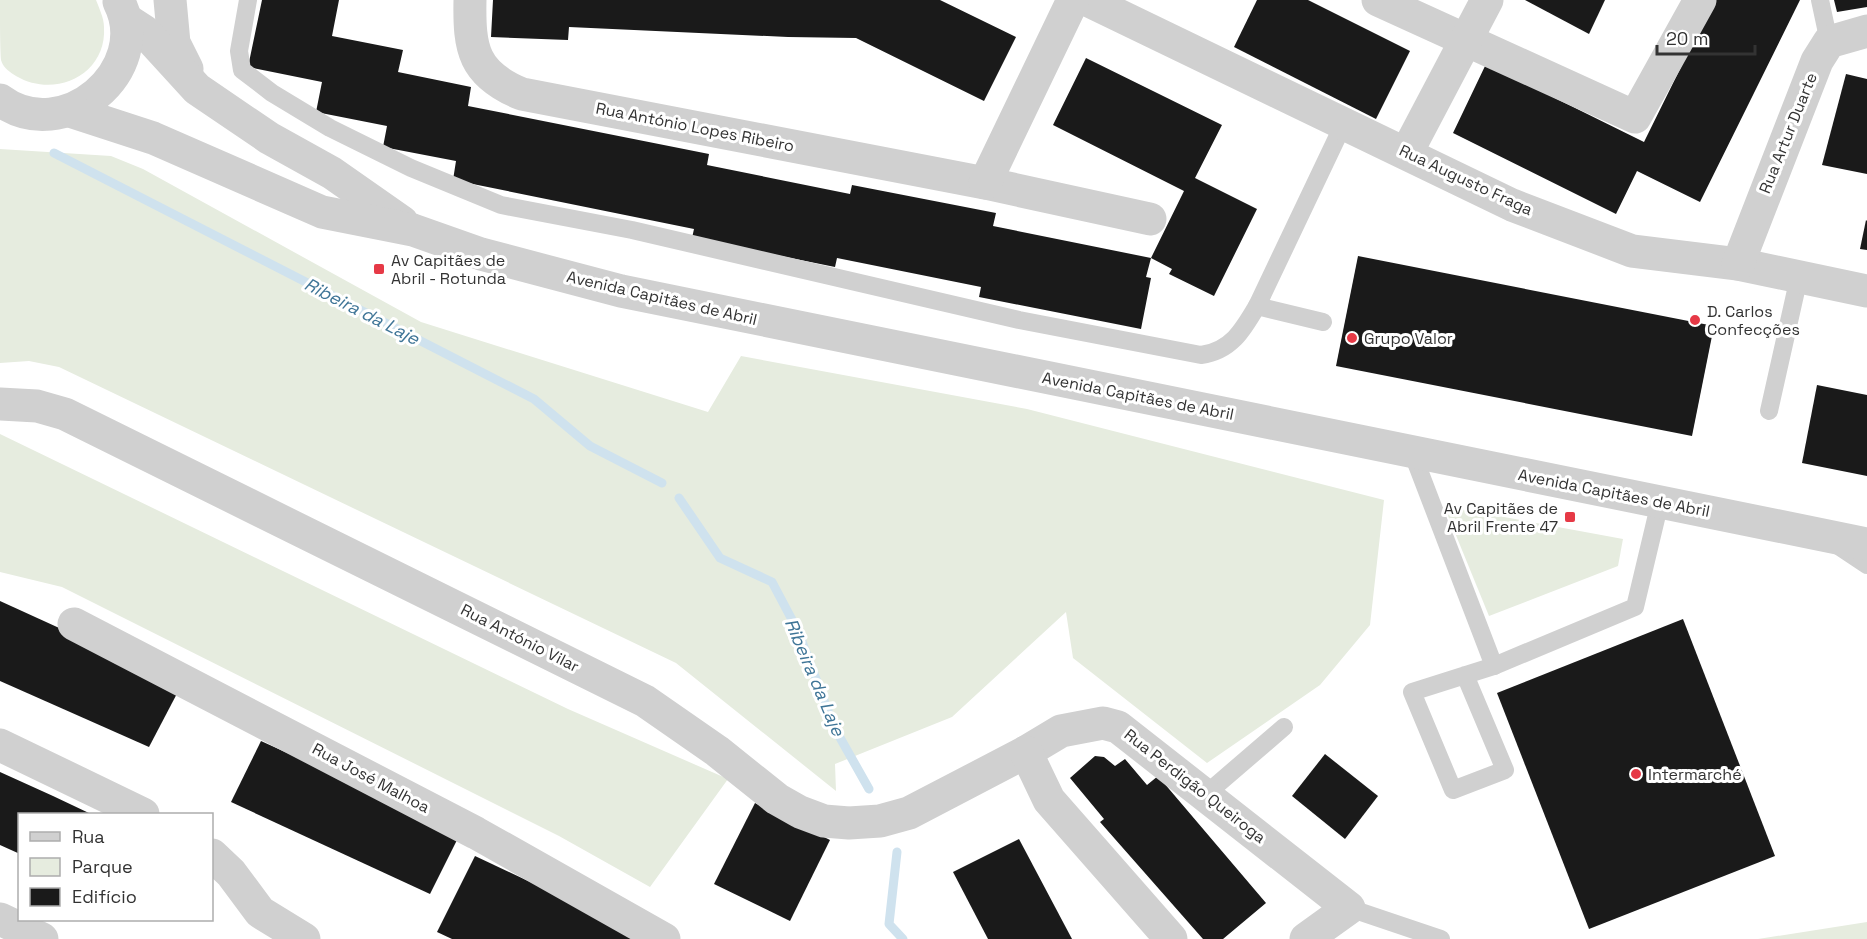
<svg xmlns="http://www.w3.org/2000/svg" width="1867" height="939" viewBox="0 0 1867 939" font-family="'Space Grotesk',sans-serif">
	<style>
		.green { fill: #e6ecdf }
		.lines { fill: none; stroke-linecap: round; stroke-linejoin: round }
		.stream { stroke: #cfe2ee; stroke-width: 9 }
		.building { fill: #1a1a1a }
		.service { stroke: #d0d0d0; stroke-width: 18 }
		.minor { stroke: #d0d0d0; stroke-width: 33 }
		.tertiary { stroke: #d0d0d0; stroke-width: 33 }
		.poi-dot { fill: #e63946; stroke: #fff; stroke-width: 2 }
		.labels { text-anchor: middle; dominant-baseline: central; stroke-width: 6; stroke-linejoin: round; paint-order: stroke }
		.street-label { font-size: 16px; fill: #333; stroke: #fff }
		.poi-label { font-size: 16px; fill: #333; stroke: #fff; text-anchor: start }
		.water-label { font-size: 18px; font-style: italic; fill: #3f7597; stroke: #fff }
	</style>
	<rect width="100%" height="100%" fill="#fff"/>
	<!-- green -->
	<g class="green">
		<path d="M0,0H96C99,8 104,18 104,27C107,75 55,99 16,76C10,72 3,68 1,60C0,47 0,16 0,0Z"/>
		<polygon points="0,149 111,156 143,169 421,322 708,412 741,356 1027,409 1384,500 1370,625 1320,685 1207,763 1073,658 1066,612 952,717 835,764 836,791 676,663 59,367 29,361 0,363"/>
		<polygon points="0,434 568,709 728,779 650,887 559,836 62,587 0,572"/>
		<polygon points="1444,506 1623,539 1618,566 1489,616"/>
		<polygon points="1867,922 1867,939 1758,939"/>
	</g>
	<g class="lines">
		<!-- stream -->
		<g class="stream">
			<polyline points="54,153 534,399 590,446 662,483"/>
			<polyline points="679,498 720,558 772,582 798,631 834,727 869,789"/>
			<polyline points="897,852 889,924 903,939"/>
		</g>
	</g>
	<!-- building -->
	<g class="building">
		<polygon points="262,0 339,0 332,36 403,50 398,72 471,87 468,106 709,154 707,165 850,194 852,185 996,213 993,226 1151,258 1146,277 1151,278 1141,329 979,297 981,287 837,258 835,267 692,238 694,229 453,180 456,161 383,147 387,126 316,112 322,82 248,67"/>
		<polygon points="493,0 940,0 1016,37 984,101 856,38 788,37 569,27 568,40 491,37"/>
		<polygon points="1257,0 1308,0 1410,51 1376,119 1234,47"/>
		<polygon points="1525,0 1605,0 1589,34"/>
		<polygon points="1714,0 1800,0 1700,202 1637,171 1616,214 1453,133 1486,64 1644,142"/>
		<polygon points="1834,0 1867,0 1867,7 1837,12"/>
		<polygon points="1086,58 1222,125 1195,178 1257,209 1214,296 1169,274 1172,269 1151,258 1184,191 1053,125"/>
		<polygon points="1846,74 1867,79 1867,174 1822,165"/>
		<polygon points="1866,220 1867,221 1867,250 1860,249"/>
		<polygon points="1358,256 1714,326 1692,436 1336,366"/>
		<polygon points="1817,385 1867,395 1867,476 1802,463"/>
		<polygon points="0,601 182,684 149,747 0,681"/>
		<polygon points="1683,619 1775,856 1589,929 1497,693"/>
		<polygon points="261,741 461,832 430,894 231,802"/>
		<polygon points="1325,754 1378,796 1345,839 1292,796"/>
		<polygon points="1095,756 1104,757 1115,766 1125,759 1147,785 1158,776 1266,903 1223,939 1203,939 1100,822 1104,819 1070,778"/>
		<polygon points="0,772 53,796 91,814 20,814 20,854 0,845"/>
		<polygon points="755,803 830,840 790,921 714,884"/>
		<polygon points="1019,839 1072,939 988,939 953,872"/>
		<polygon points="475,856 541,887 648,939 452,939 437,932"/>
	</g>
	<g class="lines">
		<!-- service -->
		<g class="service">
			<path d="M248,0L239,51L242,70L272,93L330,128L411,168L501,205L632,230L1019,320L1201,355C1231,351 1243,330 1257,306L1344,123"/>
			<polyline points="1820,0 1829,42"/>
			<polyline points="1257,306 1323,322"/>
			<polyline points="1769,411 1799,277"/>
			<polyline points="1412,452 1494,666"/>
			<polyline points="1840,547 1867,565"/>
			<polyline points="1465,675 1505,770 1453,790 1412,692 1494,666 1635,607 1660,502"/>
			<polyline points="1205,795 1284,727"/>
			<polyline points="1349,908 1441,939"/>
		</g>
		<!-- minor -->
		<g class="minor">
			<path d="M470,0C469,49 473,74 522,94L985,183L1150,219"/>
			<polyline points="1087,0 1512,205 1632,251 1738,264 1867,291"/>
			<polyline points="1378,0 1635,117 1700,0"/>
			<polyline points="1407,152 1487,0"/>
			<polyline points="985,183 1073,0"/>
			<polyline points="1738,264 1817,61 1829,42 1867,31"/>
			<polyline points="0,404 37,406 65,414 645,701 717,751 777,799 800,812 824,821 849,823 880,821 909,813 1026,752 1061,731 1103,723 1118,727 1349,908 1306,939"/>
			<polyline points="74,624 476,833 664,939"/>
			<polyline points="0,745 143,814"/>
			<polyline points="1026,752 1049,800 1171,939"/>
			<polyline points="212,855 231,873 260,912 304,939"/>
			<polyline points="0,919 42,939"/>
		</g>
		<!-- tertiary -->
		<g class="tertiary">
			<polyline points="170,0 174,43 187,69"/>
			<polyline points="127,20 144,31 197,89 269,138 332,173 402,222"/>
			<path d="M0,100C63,147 154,70 119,2"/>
			<polyline points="70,111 153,138 322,212 413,230 481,254 621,291 1867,544"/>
		</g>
	</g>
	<!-- markers -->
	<g class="poi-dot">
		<rect x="373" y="263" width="12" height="12" rx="3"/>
		<circle cx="1695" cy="320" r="6"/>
		<circle cx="1352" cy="338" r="6"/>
		<rect x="1564" y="511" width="12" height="12" rx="3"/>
		<circle cx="1636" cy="774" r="6"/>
	</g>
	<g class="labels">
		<!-- street labels -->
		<g class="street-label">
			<text transform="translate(695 127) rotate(11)">Rua António Lopes Ribeiro</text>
			<text transform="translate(1788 133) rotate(-68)">Rua Artur Duarte</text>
			<text transform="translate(1466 180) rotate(25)">Rua Augusto Fraga</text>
			<text transform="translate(662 298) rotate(13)">Avenida Capitães de Abril</text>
			<text transform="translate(1138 396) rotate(11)">Avenida Capitães de Abril</text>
			<text transform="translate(1614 493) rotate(11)">Avenida Capitães de Abril</text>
			<text transform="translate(520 638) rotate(27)">Rua António Vilar</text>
			<text transform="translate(371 778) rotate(28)">Rua José Malhoa</text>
			<text transform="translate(1195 786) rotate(38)">Rua Perdigão Queiroga</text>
		</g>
		<!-- poi labels -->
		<g class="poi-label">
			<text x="391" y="260">Av Capitães de<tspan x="391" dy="18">Abril - Rotunda</tspan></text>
			<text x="1707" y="311">D. Carlos<tspan x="1707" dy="18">Confecções</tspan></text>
			<text x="1364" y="338">Grupo Valor</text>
			<text x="1558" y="508" text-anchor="end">Av Capitães de<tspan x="1558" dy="18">Abril Frente 47</tspan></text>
			<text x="1648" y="774">Intermarché</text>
		</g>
		<!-- water labels -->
		<g class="water-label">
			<text transform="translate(362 311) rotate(27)">Ribeira da Laje</text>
			<text transform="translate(815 677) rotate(67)">Ribeira da Laje</text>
		</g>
	</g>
	<!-- legend -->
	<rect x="18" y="813" width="195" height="108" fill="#ffffff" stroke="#adadad" stroke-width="1.5"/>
	<rect x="30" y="832" width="30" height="9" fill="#d0d0d0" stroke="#adadad" stroke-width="1.5"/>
	<text x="72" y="843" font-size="18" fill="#333333">Rua</text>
	<rect x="30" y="858" width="30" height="18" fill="#e6ecdf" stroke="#adadad" stroke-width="1.5"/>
	<text x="72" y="873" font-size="18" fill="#333333">Parque</text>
	<rect x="30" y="888" width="30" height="18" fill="#1a1a1a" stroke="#adadad" stroke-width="1.5"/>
	<text x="72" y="903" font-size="18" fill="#333333">Edifício</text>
	<!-- scale -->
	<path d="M1657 45v9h98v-9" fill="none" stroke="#333333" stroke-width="3"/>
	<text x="1666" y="45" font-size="18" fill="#333333" stroke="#ffffff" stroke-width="4.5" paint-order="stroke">20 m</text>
</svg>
